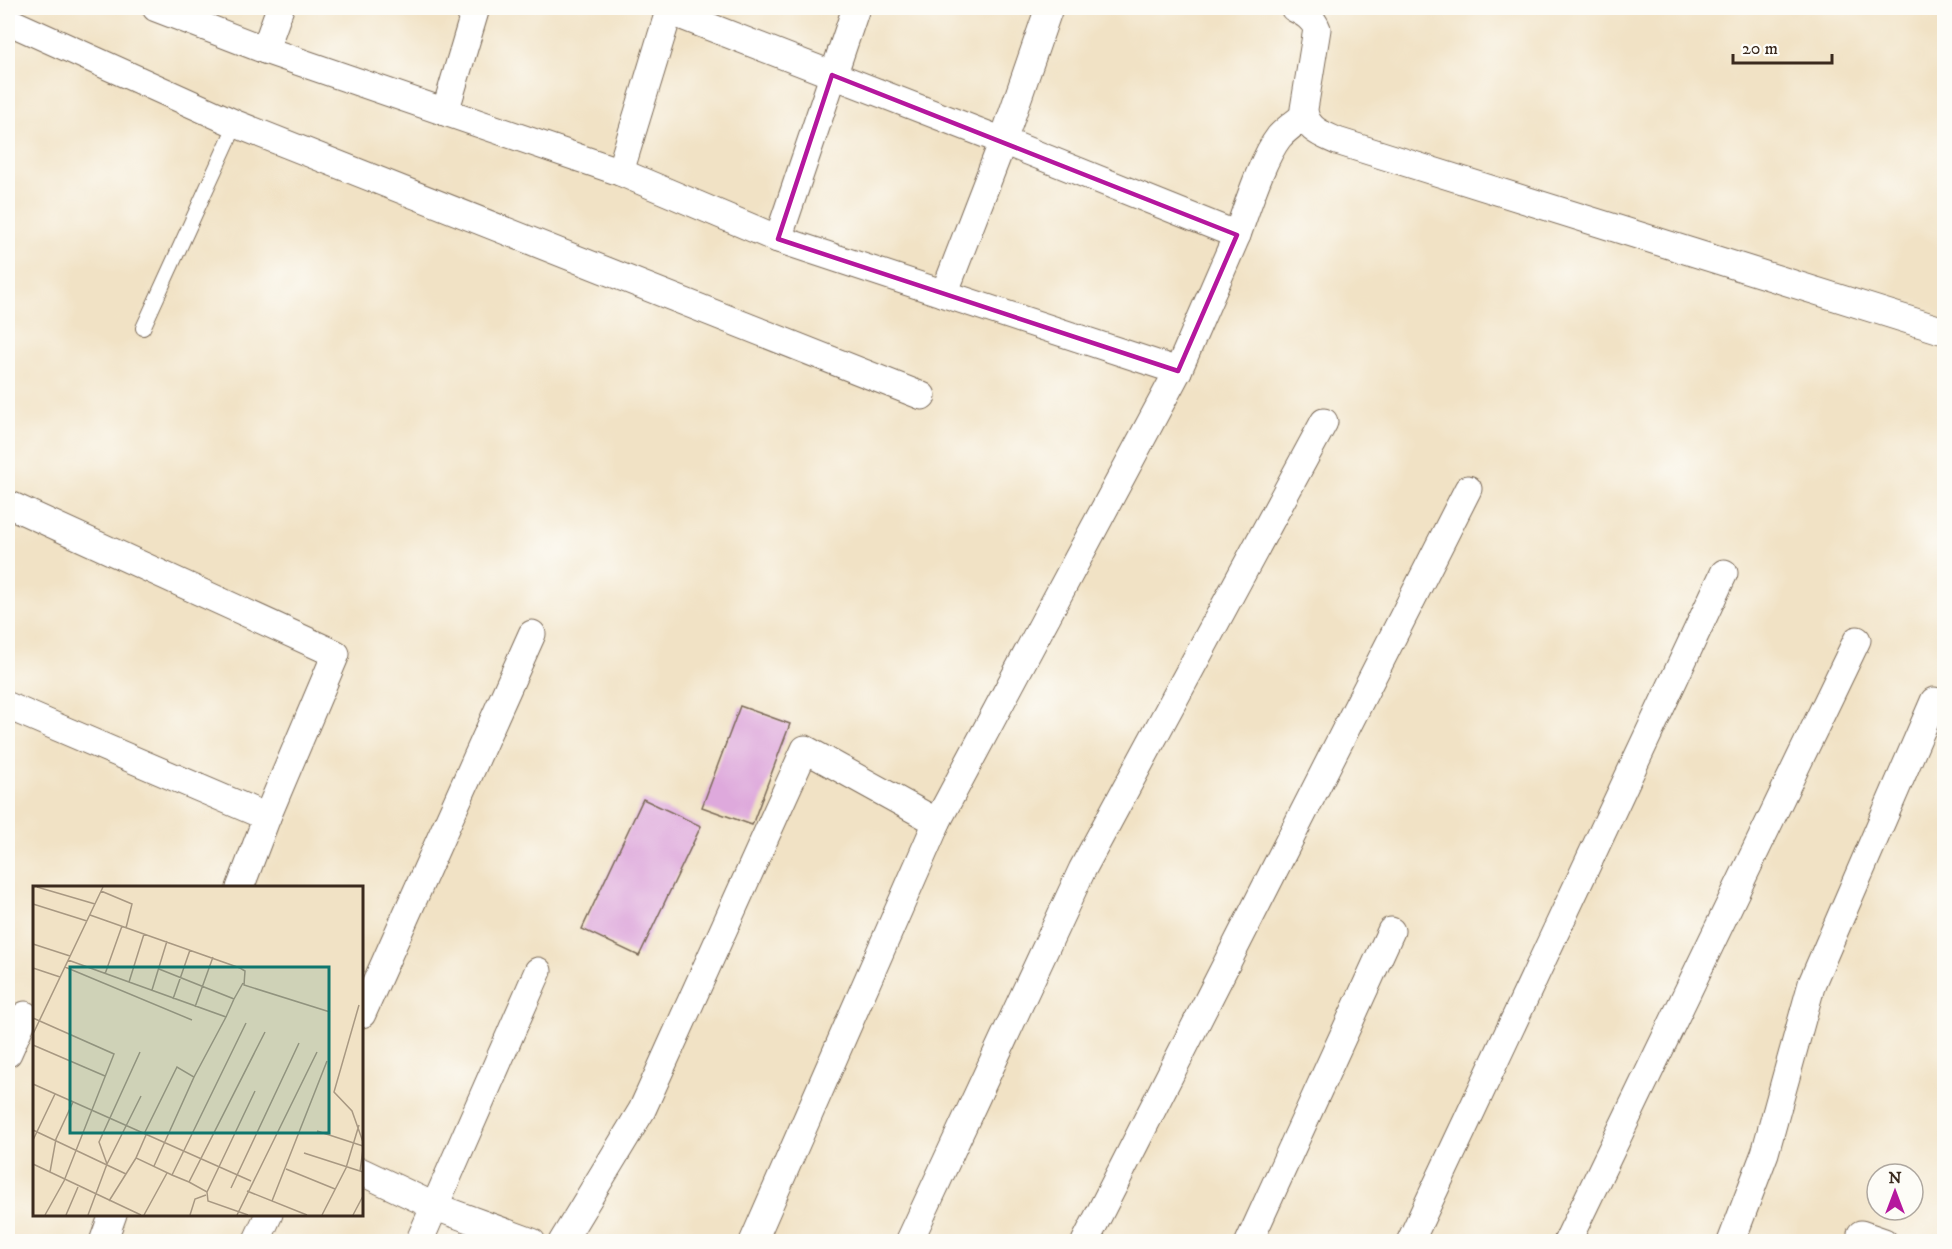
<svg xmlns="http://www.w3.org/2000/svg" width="1952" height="1249" viewBox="0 0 1952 1249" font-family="'IM FELL DW Pica',serif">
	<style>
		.building { fill: #dea9dc }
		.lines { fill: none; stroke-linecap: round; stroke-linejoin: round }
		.lane-casing { stroke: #7b6a58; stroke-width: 16 }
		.street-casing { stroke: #7b6a58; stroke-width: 29 }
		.lane { stroke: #fff; stroke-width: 14 }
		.street { stroke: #fff; stroke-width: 27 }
		.marked { fill: none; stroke: #b5179e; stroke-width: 4.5; stroke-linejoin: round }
		.inset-road { fill: none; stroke: #a89882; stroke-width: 1.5 }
		.view { fill: #0f766e; fill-opacity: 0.15; stroke: #0f766e; stroke-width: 3 }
		.inset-edge { fill: none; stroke: #3b2a1e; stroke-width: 3 }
	</style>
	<rect width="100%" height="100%" fill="#fdfcf7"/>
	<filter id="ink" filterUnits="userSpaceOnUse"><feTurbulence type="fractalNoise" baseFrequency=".0167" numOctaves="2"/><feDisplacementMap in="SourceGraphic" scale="12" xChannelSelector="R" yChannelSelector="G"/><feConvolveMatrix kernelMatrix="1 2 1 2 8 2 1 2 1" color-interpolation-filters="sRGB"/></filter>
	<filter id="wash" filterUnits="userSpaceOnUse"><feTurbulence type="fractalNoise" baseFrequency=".008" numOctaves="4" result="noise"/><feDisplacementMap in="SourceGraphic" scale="24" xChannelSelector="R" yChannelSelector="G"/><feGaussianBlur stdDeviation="1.35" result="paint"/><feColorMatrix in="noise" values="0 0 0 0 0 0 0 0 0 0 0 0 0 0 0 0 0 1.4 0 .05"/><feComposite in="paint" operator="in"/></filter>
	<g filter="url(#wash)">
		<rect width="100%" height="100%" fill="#f1e2c5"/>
		<g id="blocks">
			<!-- building -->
			<g class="building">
				<polygon points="740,706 790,724 752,825 702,807"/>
				<polygon points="643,799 701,826 639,956 582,929"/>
			</g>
		</g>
	</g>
	<g filter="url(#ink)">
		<use href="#blocks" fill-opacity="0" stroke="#7b6a58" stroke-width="1.5"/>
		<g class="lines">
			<!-- lane casing -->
			<g class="lane-casing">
				<polyline id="lane" points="143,328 236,124"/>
			</g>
			<!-- street casing -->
			<g class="street-casing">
				<g id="street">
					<polyline points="156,8 265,50 620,172 778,239 1178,371 937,822"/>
					<path d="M1294,8C1304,13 1313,18 1317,29L1304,109C1305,129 1322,134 1337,141L1944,331"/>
					<polyline points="669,11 1003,141 1237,235 1178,371"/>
					<polyline points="8,21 236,124 922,396"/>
					<polyline points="265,50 280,8"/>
					<polyline points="445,112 476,8"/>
					<polyline points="620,172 670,8"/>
					<path d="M1237,235C1247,208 1262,159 1279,137C1286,129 1295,123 1304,116"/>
					<polyline points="778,239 856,8"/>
					<polyline points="944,294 1003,141 1049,8"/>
					<polyline points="8,504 336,654 267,817 240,888"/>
					<polyline points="8,706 267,817"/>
					<polyline points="362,1014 532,634"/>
					<polyline points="8,1053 25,1015"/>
					<polyline points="362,1172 436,1207 532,1242"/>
					<polyline points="1861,1234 1884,1242"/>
					<polyline points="103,1242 113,1214"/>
					<polyline points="256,1242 269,1214"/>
					<polyline points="419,1242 538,971"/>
					<polyline points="562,1242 642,1110 805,749 937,822 753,1242"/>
					<polyline points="909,1242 1082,870 1324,422"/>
					<polyline points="1085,1242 1468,489"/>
					<polyline points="1249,1242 1391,931"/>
					<polyline points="1410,1242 1724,573"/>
					<polyline points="1567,1242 1857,640"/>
					<polyline points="1731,1242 1765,1153 1812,983 1934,701"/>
				</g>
			</g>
			<!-- lane -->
			<use href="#lane" class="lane"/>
			<!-- street -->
			<use href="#street" class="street"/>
		</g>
	</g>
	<!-- marked area -->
	<path class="marked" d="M832,75L1237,235L1178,371L778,239Z"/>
	<!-- overview -->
	<g transform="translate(33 886)">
		<rect width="330" height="330" fill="#f1e2c5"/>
		<path class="inset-road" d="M4,1L62,18M68,5L99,18L93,42M0,18L54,35M57,29L207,82L212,85L211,99L297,126M0,58L37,70M35,74L193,131L161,191M32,81L159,134M0,82L27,91M126,83L201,113L193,131M72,88L89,40M96,96L111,48M119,104L134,55M140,113L157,64M201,113L210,97M326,119L301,206L319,225L330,256M162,121L180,71M0,132L81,168L31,295L12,329M213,137L139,289L156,296L232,146M0,148L70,1M0,159L72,190M0,198L218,295M0,244L93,288M284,245L330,260M111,248L144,181L161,191L121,280M113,249L103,272L139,289M0,254L22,208M271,267L330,286M0,278L108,329M74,278L108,210M253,283L302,303M327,285L330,263M17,286L23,253L40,216M156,296L174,306L222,205M198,302L266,157M214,305L274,329M174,306L175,315L215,329M76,315L103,272M239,315L294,175M33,329L45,301M55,329L74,278L66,256L107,166M111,329L134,287M157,329L162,313L173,309M204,329L284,166M289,329L313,282L326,239M320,329L330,310"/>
		<path class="view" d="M37,81H296V247H37Z"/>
		<rect width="330" height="330" class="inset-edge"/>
	</g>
	<!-- margin -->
	<rect width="1952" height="1249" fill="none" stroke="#fdfcf7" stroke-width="30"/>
	<!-- north arrow -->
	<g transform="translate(1895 1192)"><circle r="28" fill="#fdfcf7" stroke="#afa8a0" stroke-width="1.5"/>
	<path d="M0-4.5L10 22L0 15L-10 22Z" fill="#b5179e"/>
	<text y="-9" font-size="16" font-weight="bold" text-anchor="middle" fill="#3b2a1e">N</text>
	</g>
	<!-- scale -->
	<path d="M1733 54v9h99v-9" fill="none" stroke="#3b2a1e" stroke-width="3"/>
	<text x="1742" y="54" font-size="18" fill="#3b2a1e" stroke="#fdfcf7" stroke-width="4.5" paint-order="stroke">20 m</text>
</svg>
